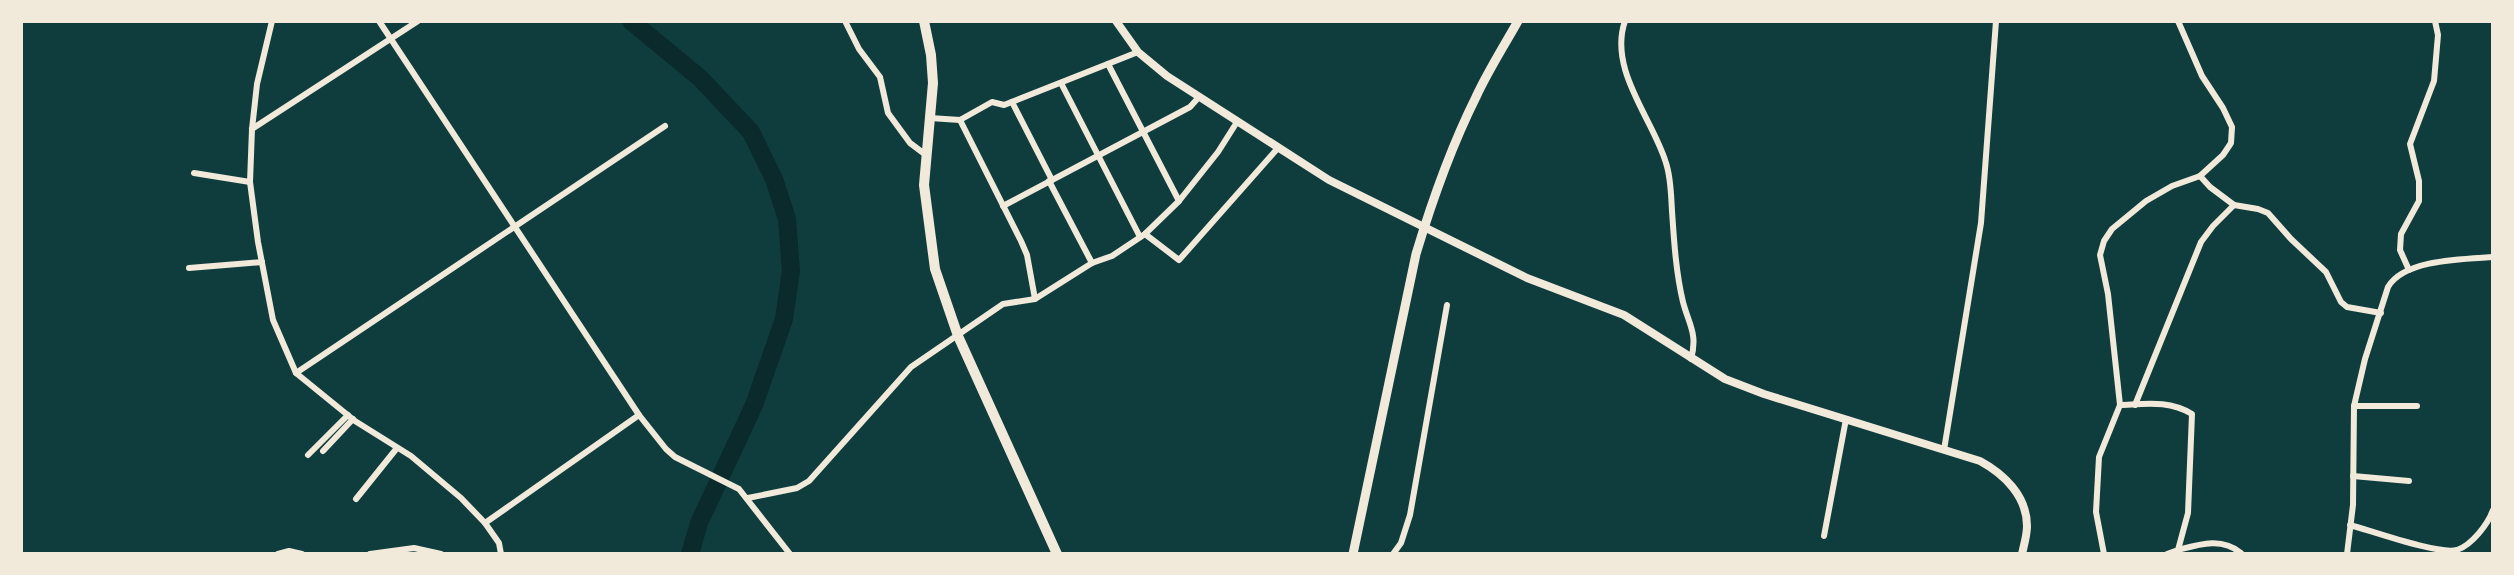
<svg xmlns="http://www.w3.org/2000/svg" width="2514" height="575" viewBox="0 0 2514 575" font-family="Cabin,sans-serif">
	<style>
		.lines { fill: none; stroke-linecap: round; stroke-linejoin: round }
		.river { stroke: #0a2a2b; stroke-width: 18 }
		.minor { stroke: #f1e9da; stroke-width: 6 }
		.tertiary { stroke: #f1e9da; stroke-width: 8 }
		.secondary { stroke: #f1e9da; stroke-width: 9 }
		.primary { stroke: #f1e9da; stroke-width: 10 }
	</style>
	<rect width="100%" height="100%" fill="#0f3d3e"/>
	<g class="lines">
		<!-- river -->
		<polyline class="river" points="631,21 700,78 751,132 774,179 787,219 791,271 784,319 754,405 699,523 690,554"/>
		<!-- minor -->
		<g class="minor">
			<polyline points="272,21 257,84 252,129 250,182 258,242 273,320 296,373 355,421 411,456 461,498 485,523 499,543 501,554"/>
			<polyline points="379,21 639,415 666,449 675,457 739,489 790,554"/>
			<polyline points="845,21 859,49 880,77 888,113 910,143 926,155"/>
			<path d="M1625,21C1608,70 1653,119 1666,163C1671,178 1671,195 1672,211C1674,241 1676,273 1683,302C1689,325 1698,334 1691,359"/>
			<polyline points="1108,64 1179,201"/>
			<polyline points="1061,83 1140,237"/>
			<polyline points="1012,102 1052,180"/>
			<polyline points="930,118 960,120 992,102 1004,105 1138,52"/>
			<polyline points="960,120 1021,241 1027,255 1035,299"/>
			<polyline points="252,129 418,21"/>
			<polyline points="194,173 250,182"/>
			<polyline points="2200,176 2210,187 2234,205 2258,209 2268,213 2291,239 2326,272 2341,302 2347,307 2381,313"/>
			<polyline points="1049,181 1092,263"/>
			<polyline points="1003,206 1190,107 1199,97"/>
			<polyline points="1145,234 1179,260 1278,148"/>
			<polyline points="189,268 262,262"/>
			<polyline points="2409,270 2400,250 2401,234 2419,201 2419,181 2410,144 2434,81 2438,35 2435,21"/>
			<polyline points="296,373 665,126"/>
			<path d="M2120,405C2146,404 2169,400 2192,414L2188,513L2178,550L2167,554"/>
			<polyline points="2135,405 2201,242 2213,226 2234,205"/>
			<polyline points="2354,406 2417,406"/>
			<polyline points="1944,450 1981,223 1996,21"/>
			<polyline points="323,451 353,419"/>
			<polyline points="308,455 348,415"/>
			<polyline points="2353,476 2409,481"/>
			<polyline points="748,498 797,488 809,481 911,367 1003,304 1035,299 1092,263 1112,256 1145,234 1179,201 1218,152 1237,122"/>
			<polyline points="356,499 397,448"/>
			<polyline points="485,523 639,415"/>
			<path d="M2350,525C2372,531 2439,555 2457,550C2472,545 2488,524 2493,510"/>
			<polyline points="1824,536 1846,419"/>
			<path d="M2178,552V550C2200,544 2222,537 2241,553"/>
			<polyline points="278,554 289,551 302,554"/>
			<polyline points="370,554 414,548 441,554"/>
			<polyline points="1393,554 1401,543 1410,515 1447,305"/>
			<polyline points="2104,554 2096,512 2099,457 2120,405 2108,294 2100,255 2104,241 2112,229 2146,201 2172,186 2200,176 2223,155 2231,143 2232,127 2223,108 2202,76 2178,21"/>
			<path d="M2347,554L2353,505L2354,406L2365,359L2388,287C2404,259 2465,259 2493,257"/>
		</g>
		<!-- tertiary -->
		<path class="tertiary" d="M1116,21L1138,52L1167,76L1329,180L1527,278L1624,315L1725,379L1764,394L1980,461C2004,474 2027,496 2027,526C2027,535 2024,545 2022,554"/>
		<!-- secondary -->
		<path class="secondary" d="M1353,554L1416,254C1432,201 1451,147 1476,97C1488,71 1504,46 1518,21"/>
		<!-- primary -->
		<polyline class="primary" points="924,21 931,55 933,83 924,185 935,269 958,336 1057,554"/>
	</g>
	<!-- border -->
	<rect width="2514" height="575" fill="none" stroke="#f1e9da" stroke-width="46"/>
</svg>
